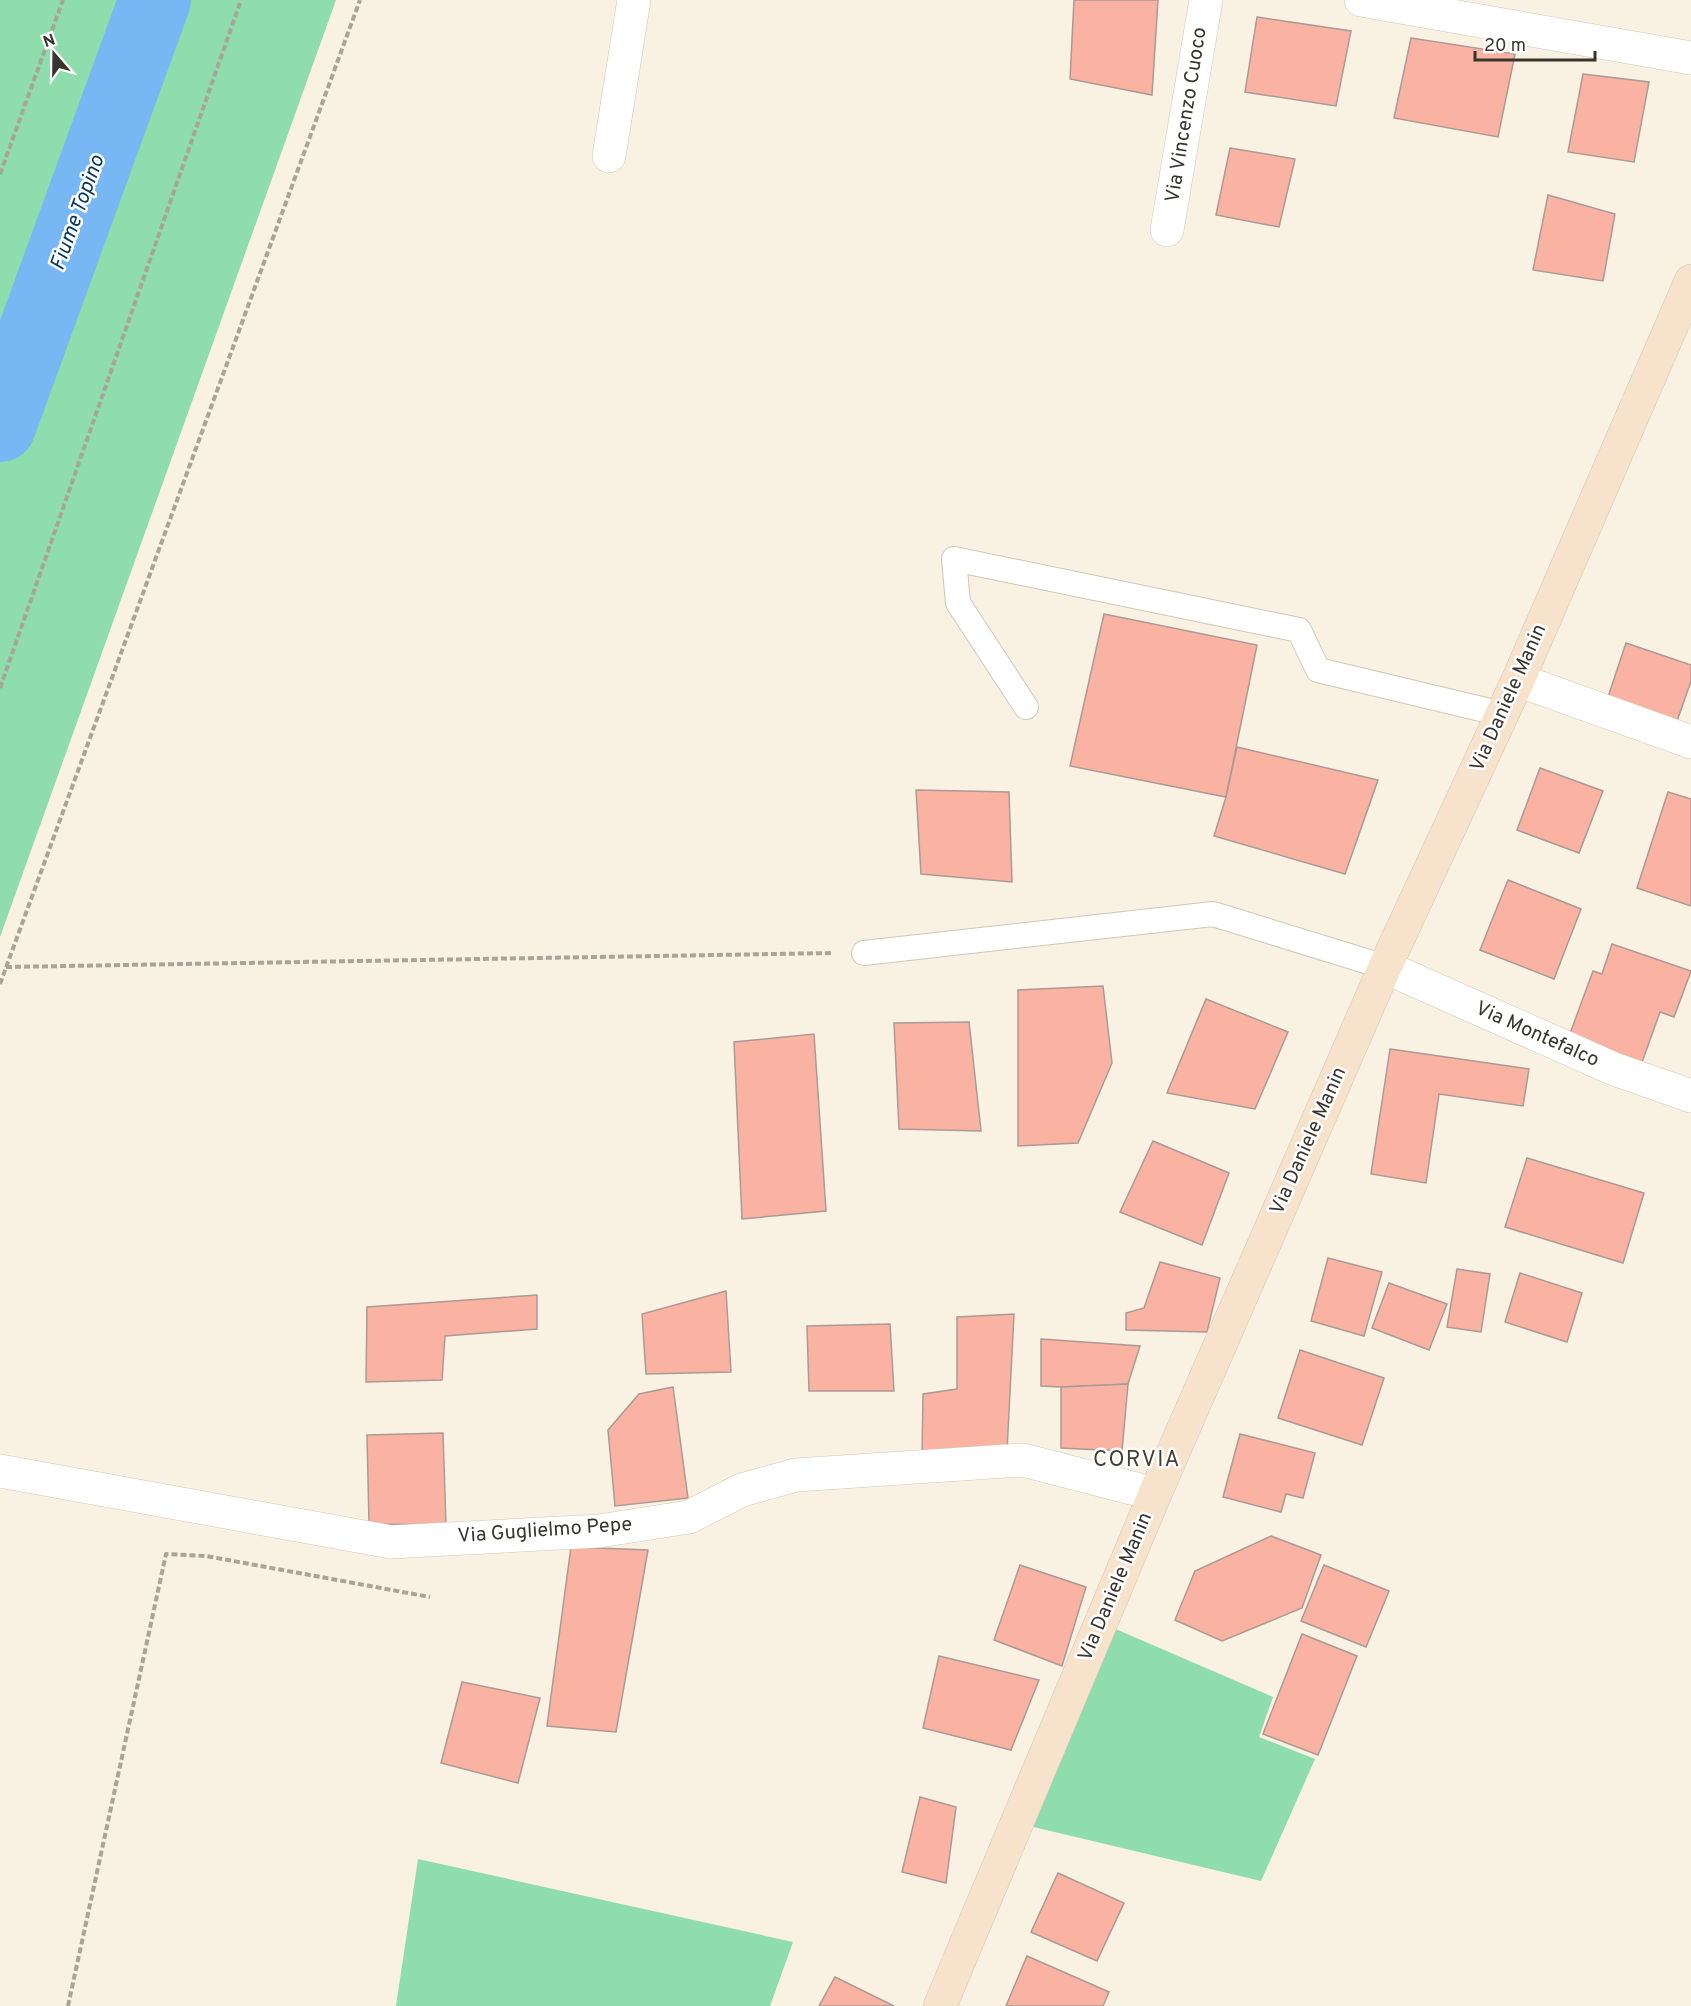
<svg xmlns="http://www.w3.org/2000/svg" width="1691" height="2006" viewBox="0 0 1691 2006" font-family="Overpass,sans-serif">
	<style>
		.green { fill: #8fdcac }
		.lines { fill: none; stroke-linecap: round; stroke-linejoin: round }
		.river { stroke: #78b6f4; stroke-width: 72 }
		.building { fill: #fab3a3; stroke: #ab9a95; stroke-width: 1.5 }
		.lane-casing { stroke: #cfc7b8; stroke-width: 26 }
		.street-casing { stroke: #cfc7b8; stroke-width: 34 }
		.secondary-casing { stroke: #cfc7b8; stroke-width: 34 }
		.path { stroke: #a9a498; stroke-width: 4; stroke-dasharray: 6 3; stroke-linecap: butt }
		.lane { stroke: #fff; stroke-width: 24 }
		.street { stroke: #fff; stroke-width: 33 }
		.secondary { stroke: #f7e2cb; stroke-width: 33 }
		.labels { text-anchor: middle; dominant-baseline: central; stroke-width: 5; stroke-linejoin: round; paint-order: stroke }
		.street-label { font-size: 20px; fill: #38352f; stroke: #fff }
		.water-label { font-size: 21px; font-style: italic; fill: #07365d; stroke: #fff }
		.quarter-label { font-size: 22px; letter-spacing: 1.5px; fill: #443d31; stroke: #fff }
	</style>
	<rect width="100%" height="100%" fill="#f9f1e2"/>
	<!-- green -->
	<g class="green">
		<polygon points="0,0 336,0 0,937"/>
		<polygon points="1104,1624 1273,1697 1259,1737 1315,1759 1261,1881 1021,1824"/>
		<polygon points="418,1859 793,1942 770,2006 396,2006"/>
	</g>
	<g class="lines">
		<!-- river -->
		<polyline class="river" points="0,426 155,0"/>
	</g>
	<!-- building -->
	<g class="building">
		<polygon points="1074,0 1158,0 1152,95 1070,79"/>
		<polygon points="1257,17 1351,31 1336,106 1245,92"/>
		<polygon points="1411,38 1515,54 1498,137 1394,118"/>
		<polygon points="1583,74 1649,82 1634,162 1568,152"/>
		<polygon points="1230,148 1295,159 1279,227 1216,215"/>
		<polygon points="1548,195 1615,214 1603,281 1533,270"/>
		<polygon points="1104,614 1257,645 1226,797 1070,766"/>
		<polygon points="1626,643 1691,665 1691,681 1676,724 1607,700"/>
		<polygon points="1237,747 1378,780 1345,874 1214,836 1226,797"/>
		<polygon points="1540,768 1603,791 1579,853 1517,830"/>
		<polygon points="916,790 1009,792 1012,882 921,874"/>
		<polygon points="1668,792 1691,799 1691,906 1637,888"/>
		<polygon points="1508,880 1581,909 1554,979 1480,950"/>
		<polygon points="1612,944 1691,971 1674,1017 1660,1012 1641,1065 1568,1039 1593,971 1602,974"/>
		<polygon points="1103,986 1112,1063 1078,1143 1018,1146 1018,990"/>
		<polygon points="1206,999 1288,1032 1255,1109 1167,1093"/>
		<polygon points="969,1022 981,1131 899,1129 894,1023"/>
		<polygon points="814,1034 826,1211 742,1219 734,1042"/>
		<polygon points="1390,1049 1529,1069 1523,1106 1439,1094 1426,1183 1371,1174"/>
		<polygon points="1153,1141 1229,1173 1202,1245 1120,1212"/>
		<polygon points="1527,1158 1644,1193 1623,1263 1505,1227"/>
		<polygon points="1328,1258 1382,1272 1364,1336 1311,1321"/>
		<polygon points="1160,1262 1220,1278 1207,1332 1126,1330 1126,1313 1144,1308"/>
		<polygon points="1457,1269 1490,1274 1481,1332 1447,1327"/>
		<polygon points="1520,1273 1582,1293 1567,1342 1505,1322"/>
		<polygon points="1389,1283 1447,1304 1429,1350 1372,1328"/>
		<polygon points="726,1291 731,1372 646,1374 642,1314"/>
		<polygon points="537,1295 537,1329 445,1336 442,1380 366,1382 367,1307"/>
		<polygon points="1014,1314 1007,1451 922,1453 923,1394 957,1389 957,1317"/>
		<polygon points="890,1324 894,1391 809,1391 807,1326"/>
		<polygon points="1041,1339 1140,1346 1128,1384 1061,1387 1041,1386"/>
		<polygon points="1300,1350 1384,1378 1362,1445 1278,1418"/>
		<polygon points="1128,1384 1122,1451 1061,1448 1061,1387"/>
		<polygon points="673,1387 688,1498 615,1506 608,1430 639,1394"/>
		<polygon points="443,1433 446,1525 369,1524 367,1435"/>
		<polygon points="1240,1434 1315,1453 1303,1498 1286,1494 1281,1512 1223,1497"/>
		<polygon points="1271,1536 1321,1555 1302,1608 1222,1641 1175,1620 1195,1571"/>
		<polygon points="571,1547 648,1550 616,1732 547,1726"/>
		<polygon points="1020,1565 1086,1587 1062,1666 994,1640"/>
		<polygon points="1324,1565 1389,1591 1366,1647 1301,1621"/>
		<polygon points="1302,1634 1357,1656 1318,1755 1263,1734"/>
		<polygon points="939,1656 1039,1680 1011,1750 923,1728"/>
		<polygon points="462,1682 540,1698 518,1783 441,1763"/>
		<polygon points="920,1797 956,1807 946,1883 902,1872"/>
		<polygon points="1058,1873 1124,1903 1097,1961 1031,1932"/>
		<polygon points="1027,1956 1109,1992 1103,2006 1006,2006"/>
		<polygon points="835,1977 894,2006 819,2006"/>
	</g>
	<g class="lines">
		<!-- lane casing -->
		<g class="lane-casing">
			<g id="lane">
				<polyline points="1026,707 958,603 954,559 1299,630 1318,670 1502,714"/>
				<polyline points="864,953 1213,914 1385,967"/>
			</g>
		</g>
		<!-- street casing -->
		<g class="street-casing">
			<g id="street">
				<polyline points="1361,0 1691,58"/>
				<polyline points="609,156 634,0"/>
				<polyline points="1167,230 1206,0"/>
				<polyline points="1518,680 1691,742"/>
				<polyline points="1385,967 1614,1069 1691,1096"/>
				<polyline points="0,1471 391,1542 599,1531 689,1517 742,1490 796,1475 1023,1460 1155,1494"/>
			</g>
		</g>
		<!-- secondary casing -->
		<g class="secondary-casing">
			<polyline id="secondary" points="940,2006 1155,1494 1385,967 1518,680 1691,281"/>
		</g>
		<!-- path -->
		<g class="path">
			<polyline points="0,174 63,0"/>
			<polyline points="0,688 241,0"/>
			<polyline points="6,967 833,953"/>
			<polyline points="0,984 360,0"/>
			<polyline points="68,2006 166,1554 206,1556 430,1597"/>
		</g>
		<!-- lane -->
		<use href="#lane" class="lane"/>
		<!-- street -->
		<use href="#street" class="street"/>
		<!-- secondary -->
		<use href="#secondary" class="secondary"/>
	</g>
	<g class="labels">
		<!-- street labels -->
		<g class="street-label">
			<text transform="translate(1187 115) rotate(-81)">Via Vincenzo Cuoco</text>
			<text transform="translate(1509 698) rotate(-66)">Via Daniele Manin</text>
			<text transform="translate(1537 1035) rotate(24)">Via Montefalco</text>
			<text transform="translate(1309 1141) rotate(-66)">Via Daniele Manin</text>
			<text transform="translate(545 1531) rotate(-4)">Via Guglielmo Pepe</text>
			<text transform="translate(1116 1587) rotate(-67)">Via Daniele Manin</text>
		</g>
		<!-- water labels -->
		<g class="water-label">
			<text transform="translate(78 213) rotate(-70)">Fiume Topino</text>
		</g>
		<!-- quarter labels -->
		<g class="quarter-label">
			<text x="1137" y="1460">CORVIA</text>
		</g>
	</g>
	<!-- north arrow -->
	<g transform="translate(54 54) rotate(340)" stroke="#ffffff" stroke-width="4.5" paint-order="stroke">
	<path d="M0-4.5L10 22L0 15L-10 22Z" fill="#38352f"/>
	<text y="-9" font-size="16" font-weight="bold" text-anchor="middle" fill="#38352f">N</text>
	</g>
	<!-- scale -->
	<path d="M1475 51v9h120v-9" fill="none" stroke="#38352f" stroke-width="3"/>
	<text x="1484" y="51" font-size="18" fill="#38352f" stroke="#ffffff" stroke-width="4.5" paint-order="stroke">20 m</text>
</svg>
